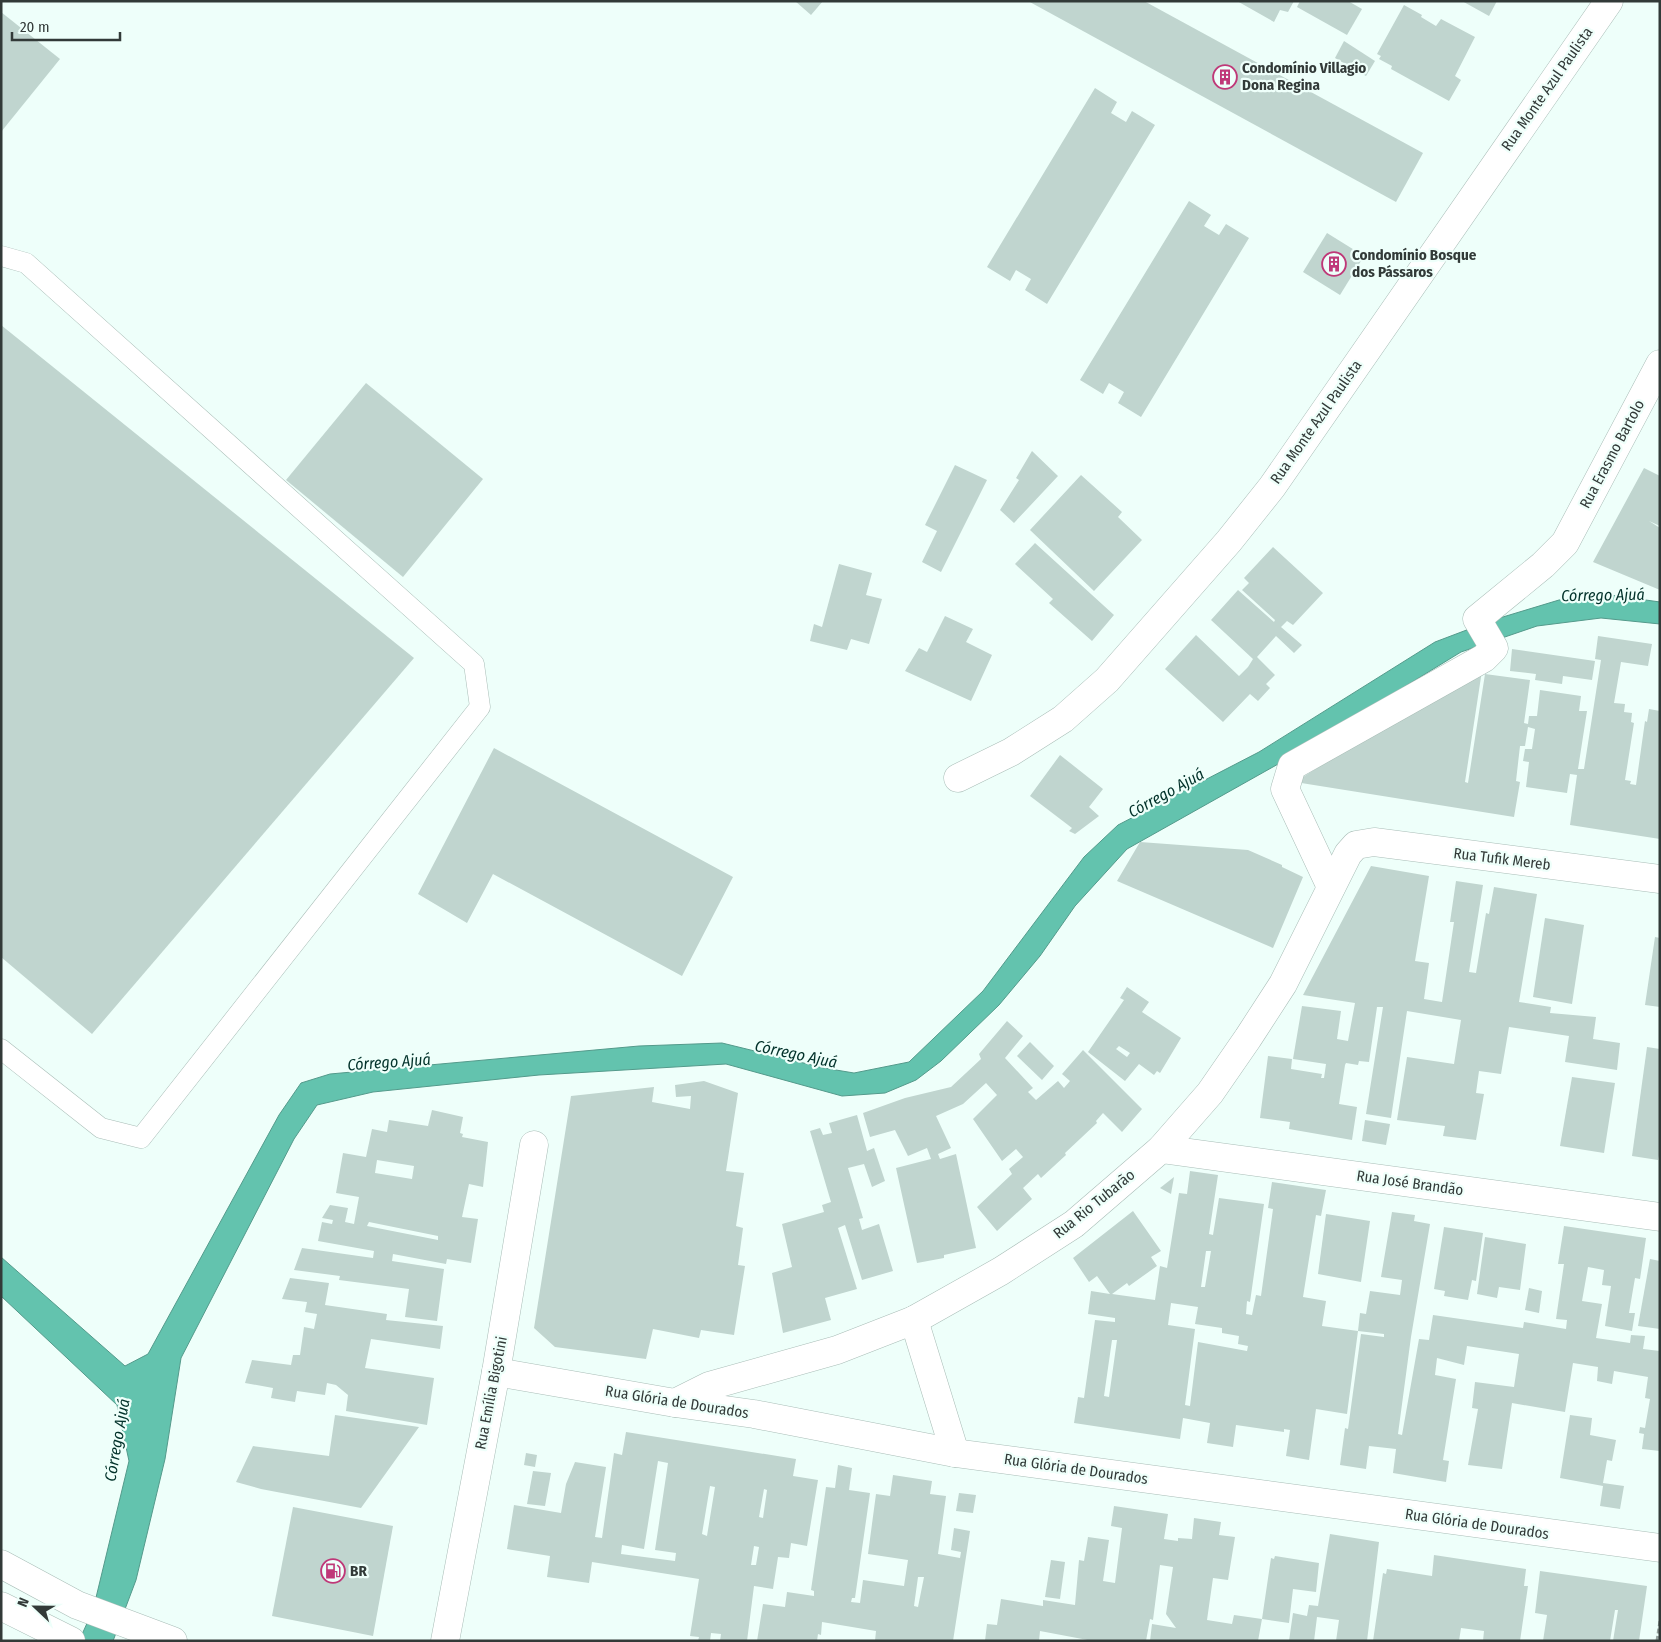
<svg xmlns="http://www.w3.org/2000/svg" width="1661" height="1642" viewBox="0 0 1661 1642" font-family="'Fira Sans Condensed',sans-serif">
	<style>
		.water { fill: #63c3ae; stroke: #549a8b }
		.building { fill: #c0d5cf; fill-rule: evenodd }
		.lines { fill: none; stroke-linecap: round; stroke-linejoin: round }
		.lane-casing { stroke: #a9bdb7; stroke-width: 21 }
		.street-casing { stroke: #a9bdb7; stroke-width: 29 }
		.primary-casing { stroke: #a9bdb7; stroke-width: 29 }
		.path { stroke: #95a29e; stroke-width: 3; stroke-dasharray: 5 2.5; stroke-linecap: butt }
		.lane { stroke: #fff; stroke-width: 20 }
		.street { stroke: #fff; stroke-width: 28 }
		.primary { stroke: #fff; stroke-width: 28 }
		.labels { text-anchor: middle; dominant-baseline: central; stroke-width: 4.5; stroke-linejoin: round; paint-order: stroke }
		.poi-label { font-size: 15px; font-weight: bold; fill: #323a38; stroke: #eefffa; text-anchor: start }
		.street-label { font-size: 15px; fill: #323a38; stroke: #eefffa }
		.water-label { font-size: 16px; font-style: italic; fill: #02322a; stroke: #eefffa }
	</style>
	<rect width="100%" height="100%" fill="#eefffa"/>
	<!-- water -->
	<polygon class="water" points="1610,595 1660,602 1660,624 1601,618 1537,626 1461,652 1280,763 1127,849 1075,906 1040,956 999,1005 941,1061 916,1080 885,1093 842,1096 726,1064 539,1075 373,1092 317,1105 294,1139 181,1358 165,1459 136,1580 113,1641 79,1641 93,1610 129,1461 117,1405 1,1296 1,1257 125,1366 148,1354 279,1115 301,1083 330,1074 639,1046 722,1043 824,1068 854,1073 909,1062 983,991 1084,857 1118,825 1259,752 1435,642 1493,620 1559,600"/>
	<!-- building -->
	<g class="building">
		<polygon points="795,1 823,1 811,15"/>
		<polygon points="1028,1 1144,1 1423,153 1396,202"/>
		<polygon points="1237,1 1294,1 1288,12 1280,10 1274,22"/>
		<polygon points="1300,1 1348,1 1362,9 1347,35 1297,7"/>
		<polygon points="1462,1 1497,1 1489,16"/>
		<polygon points="1404,5 1422,15 1421,17 1436,26 1441,19 1475,37 1455,76 1461,80 1449,101 1391,69 1392,66 1379,59 1381,56 1377,54"/>
		<polygon points="1,12 60,59 1,132"/>
		<polygon points="1344,41 1375,61 1366,76 1335,58"/>
		<polygon points="1095,88 1117,102 1111,113 1126,122 1132,111 1155,125 1047,304 1025,290 1031,279 1016,270 1010,281 987,267"/>
		<polygon points="1189,201 1211,215 1204,226 1219,235 1226,224 1249,238 1141,417 1118,403 1124,392 1109,383 1103,394 1080,380"/>
		<polygon points="1327,233 1364,256 1340,295 1303,272"/>
		<polygon points="1,325 414,658 92,1034 1,957"/>
		<polygon points="366,383 483,479 403,577 286,480"/>
		<polygon points="1032,451 1058,476 1014,523 1000,510 1019,480 1016,478"/>
		<polygon points="955,465 987,480 941,572 922,562 937,531 925,525"/>
		<polygon points="1644,468 1660,476 1660,526 1649,521 1660,528 1660,590 1593,562"/>
		<polygon points="1081,475 1122,512 1118,517 1142,540 1094,591 1030,530"/>
		<polygon points="1035,543 1114,615 1092,641 1049,603 1053,599 1015,564"/>
		<polygon points="1273,547 1323,593 1293,625 1287,621 1281,627 1302,645 1294,653 1276,636 1257,657 1275,675 1266,684 1270,688 1258,701 1250,694 1223,722 1165,669 1196,635 1239,676 1248,667 1253,659 1211,620 1238,590 1274,622 1275,620 1242,590 1249,583 1244,578"/>
		<polygon points="839,564 872,573 866,595 882,599 869,644 851,639 847,650 810,641 814,624 822,627"/>
		<polygon points="945,616 973,629 966,642 992,655 971,701 905,671 919,648 927,652"/>
		<polygon points="1598,636 1652,644 1648,666 1621,662 1614,703 1625,704 1624,712 1632,713 1631,722 1634,723 1625,780 1631,781 1630,784 1636,785 1645,721 1647,722 1649,709 1660,711 1660,839 1570,825 1577,775 1570,774 1567,793 1526,787 1529,762 1523,761 1525,749 1532,749 1535,729 1528,727 1525,746 1520,746 1516,781 1520,782 1514,817 1295,782 1483,664 1465,782 1468,783 1485,674 1530,680 1524,723 1528,724 1529,716 1537,716 1540,690 1581,696 1579,711 1587,711 1578,769 1584,769 1601,660 1595,659"/>
		<polygon points="1512,649 1595,661 1592,680 1563,676 1562,684 1535,680 1536,674 1510,671"/>
		<polygon points="494,748 733,877 682,976 493,874 467,923 418,894"/>
		<polygon points="1060,755 1103,789 1089,807 1099,816 1075,834 1069,831 1072,828 1030,796"/>
		<polygon points="1140,842 1248,850 1282,865 1282,867 1303,877 1273,948 1117,881"/>
		<polygon points="1371,866 1429,876 1415,961 1429,963 1424,999 1442,1002 1454,922 1450,922 1456,881 1483,885 1469,972 1476,973 1486,913 1489,914 1494,887 1537,894 1519,1002 1551,1007 1550,1013 1596,1017 1593,1039 1620,1043 1617,1070 1565,1062 1569,1036 1509,1027 1501,1074 1479,1071 1476,1093 1484,1094 1476,1140 1443,1136 1445,1126 1397,1120 1407,1057 1454,1064 1461,1020 1407,1011 1391,1118 1366,1114 1383,1007 1377,1007 1369,1062 1359,1061 1358,1065 1346,1063 1345,1065 1339,1104 1357,1107 1352,1140 1289,1129 1290,1122 1260,1118 1268,1056 1292,1059 1291,1069 1322,1074 1321,1078 1324,1078 1326,1064 1293,1059 1302,1006 1341,1011 1337,1039 1348,1041 1355,1003 1303,995"/>
		<polygon points="1545,918 1584,925 1572,1004 1533,997"/>
		<polygon points="1655,937 1660,938 1660,1007 1645,1005"/>
		<path d="M1127,987L1149,1002L1142,1012L1181,1038L1160,1073L1157,1071L1154,1075L1139,1064L1125,1081L1088,1052L1124,1000L1120,998ZM1119,1046L1130,1053L1127,1057L1116,1049Z"/>
		<polygon points="1007,1021 1023,1036 1005,1058 1033,1088 1028,1092 1036,1100 1058,1081 1064,1088 1070,1081 1062,1074 1083,1050 1142,1109 1122,1132 1103,1113 1096,1121 1097,1123 1065,1153 1066,1155 1041,1178 1038,1174 1023,1188 1032,1199 997,1231 977,1207 1012,1174 1009,1169 1023,1157 1016,1149 1002,1161 973,1119 997,1095 986,1083 963,1104 936,1116 951,1148 938,1154 940,1159 956,1154 976,1248 944,1255 944,1258 917,1263 896,1168 931,1159 927,1148 908,1156 895,1130 870,1137 863,1113 905,1098 951,1087 981,1059 979,1054"/>
		<polygon points="1030,1042 1054,1066 1042,1080 1017,1056"/>
		<polygon points="1647,1047 1660,1049 1660,1150 1658,1160 1632,1156"/>
		<polygon points="1572,1077 1615,1083 1604,1153 1560,1146"/>
		<polygon points="704,1081 738,1093 726,1171 744,1173 736,1226 743,1228 738,1265 745,1266 734,1335 701,1330 699,1338 653,1329 646,1359 555,1347 534,1328 571,1096 654,1087 652,1102 690,1109 691,1096 676,1097 675,1085"/>
		<path d="M432,1110L463,1117L460,1133L463,1134L462,1137L488,1142L483,1187L469,1184L462,1217L478,1219L471,1263L447,1259L446,1264L393,1254L392,1261L444,1269L437,1321L405,1317L409,1289L339,1280L340,1276L294,1270L302,1248L373,1258L374,1251L318,1241L322,1222L332,1224L333,1220L322,1218L330,1205L348,1208L345,1222L354,1224L359,1197L336,1193L343,1153L366,1157L372,1129L387,1132L389,1120L428,1126ZM377,1160L414,1166L412,1179L375,1173ZM369,1222L438,1236V1240L367,1226Z"/>
		<polygon points="857,1115 867,1151 874,1148 885,1181 872,1187 864,1164 848,1168 863,1218 859,1219 862,1230 879,1224 893,1271 862,1280 845,1225 838,1228 857,1289 825,1298 831,1320 783,1333 772,1273 792,1267 782,1224 824,1212 822,1205 831,1202 810,1131 820,1128 823,1135 832,1133 829,1123"/>
		<polygon points="1365,1120 1390,1124 1386,1145 1362,1141"/>
		<path d="M1190,1171L1218,1175L1209,1234L1213,1235L1219,1198L1264,1204L1250,1302L1247,1301L1246,1314L1252,1315L1256,1295L1261,1296L1273,1209L1268,1208L1272,1182L1326,1190L1321,1216L1316,1215L1303,1297L1326,1301L1322,1326L1358,1331L1360,1313L1366,1314L1370,1291L1400,1295L1402,1280L1381,1277L1392,1212L1415,1215L1414,1221L1430,1224L1411,1337L1398,1434L1402,1435L1419,1339L1429,1340L1433,1315L1523,1328L1524,1322L1566,1329L1567,1320L1556,1319L1564,1264H1558L1564,1226L1646,1238L1640,1279L1635,1278L1629,1313H1635L1632,1331L1605,1326L1611,1286L1602,1285L1604,1270L1588,1267L1582,1301L1602,1304L1596,1338L1630,1343L1631,1335L1645,1336L1643,1349L1660,1351V1451L1642,1449L1644,1434L1639,1433L1640,1427L1645,1428L1650,1399L1645,1398L1648,1377L1614,1371L1612,1384L1597,1381L1598,1367L1573,1363L1565,1412L1512,1403L1502,1469L1468,1465L1478,1409L1472,1408L1475,1382L1514,1387L1519,1354L1467,1346L1464,1365L1437,1358L1435,1375L1456,1379L1443,1460L1449,1461L1446,1482L1393,1473L1396,1449L1369,1446L1366,1469L1340,1465L1345,1428L1348,1429L1361,1334L1384,1337V1334L1358,1331L1347,1414L1316,1409L1309,1460L1286,1456L1290,1430L1284,1429V1432L1236,1425L1233,1447L1207,1443L1210,1423L1183,1418L1180,1439L1074,1423L1078,1397L1084,1398L1095,1320L1115,1322V1318L1088,1314L1091,1291L1110,1294L1097,1276L1089,1282L1073,1258L1133,1211L1161,1251L1151,1257L1157,1266L1129,1286L1127,1283L1112,1294L1155,1300L1160,1266L1167,1268L1179,1193L1187,1194ZM1206,1251H1211L1205,1287H1201ZM1171,1303L1198,1307L1195,1324L1222,1328V1333L1239,1336L1238,1344L1248,1346L1247,1351L1198,1342L1190,1406L1185,1405L1195,1329L1168,1325ZM1112,1340H1117L1109,1397L1104,1396Z"/>
		<polygon points="1174,1177 1171,1194 1160,1188"/>
		<polygon points="1326,1214 1370,1221 1361,1282 1318,1274"/>
		<polygon points="1444,1227 1483,1233 1476,1281 1472,1280 1468,1300 1444,1296 1445,1291 1434,1289"/>
		<polygon points="1485,1237 1526,1244 1520,1290 1499,1287 1497,1298 1477,1294"/>
		<polygon points="1650,1259 1660,1261 1660,1329 1638,1326"/>
		<polygon points="290,1278 329,1283 325,1305 387,1314 386,1320 443,1326 440,1349 371,1339 365,1368 434,1378 427,1425 346,1411 348,1395 336,1385 327,1383 325,1395 297,1391 295,1402 271,1398 273,1388 245,1383 252,1360 291,1365 293,1355 300,1355 304,1327 314,1329 317,1314 305,1312 307,1302 282,1299"/>
		<polygon points="1529,1288 1542,1291 1539,1313 1525,1310"/>
		<polygon points="335,1415 419,1427 361,1508 261,1489 236,1482 253,1446 329,1456"/>
		<polygon points="1570,1415 1592,1418 1590,1435 1616,1440 1612,1461 1607,1460 1603,1483 1624,1486 1620,1509 1600,1506 1603,1486 1560,1478"/>
		<path d="M626,1432L796,1459L793,1476L818,1480L807,1546L791,1543L789,1558L778,1557L773,1589L754,1586L747,1641H720L721,1634L711,1633L710,1641H698L699,1637L690,1636L699,1579L592,1562L589,1583L547,1577L550,1556L507,1549L514,1505L561,1513L566,1484L575,1462L606,1467L595,1537L602,1538L614,1453L622,1455ZM658,1461L668,1463L655,1550L676,1553L675,1561L621,1554L622,1545L644,1549ZM710,1486L715,1487L707,1536L702,1534ZM764,1489L767,1490L763,1518L759,1517ZM754,1546L759,1547L756,1565H751Z"/>
		<polygon points="526,1453 537,1455 535,1467 524,1465"/>
		<path d="M838,1465L852,1468L849,1490L870,1493L855,1598H852L851,1602L860,1603L863,1580L904,1586L908,1560L868,1554L876,1494L890,1496L893,1475L932,1481L930,1494L946,1496L938,1554L960,1558L961,1552L951,1550L954,1528L970,1531L953,1641H875L876,1631L822,1622L821,1635L818,1634L817,1641H757L763,1604L785,1607L787,1592L814,1596V1591L811,1590L826,1487L835,1488ZM918,1577H924L918,1607L914,1606Z"/>
		<polygon points="533,1471 551,1473 545,1506 527,1504"/>
		<polygon points="959,1493 976,1495 973,1513 956,1511"/>
		<polygon points="1114,1506 1168,1514 1164,1539 1178,1541 1178,1538 1192,1539 1194,1518 1221,1522 1219,1535 1235,1537 1228,1580 1213,1578 1207,1620 1232,1624 1234,1615 1262,1619 1258,1641 1150,1641 1152,1624 1176,1628 1166,1614 1173,1567 1160,1565 1153,1620 1150,1619 1146,1641 1093,1641 1040,1631 1039,1641 985,1641 987,1624 997,1625 1001,1599 1043,1606 1043,1600 1075,1605 1079,1560 1084,1561 1088,1537 1109,1540 1103,1581 1115,1583 1122,1528 1111,1526"/>
		<polygon points="293,1507 393,1526 373,1636 272,1616"/>
		<polygon points="1330,1534 1379,1542 1367,1641 1336,1641 1339,1620 1317,1617 1314,1641 1289,1641 1293,1613 1307,1616 1309,1605 1318,1606"/>
		<polygon points="1434,1555 1526,1569 1524,1586 1528,1586 1520,1641 1483,1641 1484,1631 1461,1628 1459,1641 1373,1641 1383,1573 1386,1574 1387,1569 1432,1576"/>
		<polygon points="1275,1556 1319,1563 1316,1592 1293,1589 1289,1623 1262,1619 1271,1558 1274,1559"/>
		<polygon points="1051,1560 1065,1562 1060,1599 1045,1597"/>
		<polygon points="1540,1571 1647,1586 1639,1641 1613,1641 1618,1610 1615,1610 1610,1641 1543,1641 1547,1615 1535,1613"/>
	</g>
	<g class="lines">
		<!-- lane casing -->
		<g class="lane-casing">
			<polyline id="lane" points="1,256 26,263 474,664 480,707 141,1138 101,1128 1,1049"/>
		</g>
		<!-- street casing -->
		<g class="street-casing">
			<g id="street">
				<polyline points="958,778 1011,752 1063,719 1107,680 1229,541 1272,487 1609,1"/>
				<polyline points="1331,887 1285,789 1292,766 1484,658 1494,648 1477,619 1543,565 1565,543 1660,364"/>
				<polyline points="1161,1149 1660,1217"/>
				<polyline points="914,1320 955,1453"/>
				<polyline points="496,1372 675,1403 754,1414 955,1453 1660,1548"/>
				<polyline points="675,1403 709,1386 837,1350 914,1320 1001,1271 1074,1224 1161,1149 1210,1093 1248,1038 1283,984 1348,854 1356,845 1374,842 1660,879"/>
				<polyline points="445,1641 496,1372 534,1145"/>
			</g>
		</g>
		<!-- primary casing -->
		<g class="primary-casing">
			<g id="primary">
				<polyline points="1,1564 77,1605 173,1641"/>
				<polyline points="1,1606 71,1641"/>
			</g>
		</g>
		<!-- path -->
		<polyline class="path" points="1657,1641 1660,1621"/>
		<!-- lane -->
		<use href="#lane" class="lane"/>
		<!-- street -->
		<use href="#street" class="street"/>
		<!-- primary -->
		<use href="#primary" class="primary"/>
	</g>
	<!-- icons -->
	<defs>
		<g id="building-ring" transform="scale(1.25)"><circle r="9.5" fill="#eefffa" stroke="#bf3878" stroke-width="1.5"/><path d="M-4-6H4V6H1V3H-1V6H-4ZM-2.5-4.3h1.7v1.8h-1.7ZM.8-4.3h1.7v1.8H.8ZM-2.5-1h1.7V.8h-1.7ZM.8-1h1.7V.8H.8Z" fill="#bf3878"/></g>
		<g id="fuel-ring" transform="scale(1.25)"><circle r="9.5" fill="#eefffa" stroke="#bf3878" stroke-width="1.5"/><path d="M-5.5-6h7V0h2V4h1.3V-2.5L3-4.5l.8-.8L6-3V5H2.5V1h-1V6h-7ZM-4.2-4.7v3.2H.2V-4.7Z" fill="#bf3878"/></g>
	</defs>
	<g fill-rule="evenodd">
		<use href="#building-ring" x="1225" y="77"/>
		<use href="#building-ring" x="1334" y="264"/>
		<use href="#fuel-ring" x="333" y="1571"/>
	</g>
	<g class="labels">
		<!-- poi labels -->
		<g class="poi-label">
			<text x="1242" y="68">Condomínio Villagio<tspan x="1242" dy="17">Dona Regina</tspan></text>
			<text x="1352" y="255">Condomínio Bosque<tspan x="1352" dy="17">dos Pássaros</tspan></text>
			<text x="350" y="1571">BR</text>
		</g>
		<!-- street labels -->
		<g class="street-label">
			<text transform="translate(1547 89) rotate(-55)">Rua Monte Azul Paulista</text>
			<text transform="translate(1316 422) rotate(-55)">Rua Monte Azul Paulista</text>
			<text transform="translate(1612 454) rotate(-62)">Rua Erasmo Bartolo</text>
			<text transform="translate(1502 859) rotate(7)">Rua Tufik Mereb</text>
			<text transform="translate(1410 1183) rotate(8)">Rua José Brandão</text>
			<text transform="translate(1094 1204) rotate(-39)">Rua Rio Tubarão</text>
			<text transform="translate(491 1393) rotate(-79)">Rua Emília Bigotini</text>
			<text transform="translate(677 1402) rotate(9)">Rua Glória de Dourados</text>
			<text transform="translate(1076 1469) rotate(8)">Rua Glória de Dourados</text>
			<text transform="translate(1477 1524) rotate(8)">Rua Glória de Dourados</text>
		</g>
		<!-- water labels -->
		<g class="water-label">
			<text transform="translate(1603 595) rotate(-1)">Córrego Ajuá</text>
			<text transform="translate(1166 793) rotate(-29)">Córrego Ajuá</text>
			<text transform="translate(796 1054) rotate(12)">Córrego Ajuá</text>
			<text transform="translate(389 1062) rotate(-4)">Córrego Ajuá</text>
			<text transform="translate(117 1440) rotate(-80)">Córrego Ajuá</text>
		</g>
	</g>
	<!-- border -->
	<rect width="1661" height="1642" fill="none" stroke="#323a38" stroke-width="5"/>
	<!-- north arrow -->
	<g transform="translate(35 1607) rotate(292)" stroke="#eefffa" stroke-width="4" paint-order="stroke">
	<path d="M0-4L9 19L0 12L-9 19Z" fill="#323a38"/>
	<text y="-8" font-size="14" font-weight="bold" text-anchor="middle" fill="#323a38">N</text>
	</g>
	<!-- scale -->
	<path d="M12 32v8h108v-8" fill="none" stroke="#323a38" stroke-width="2.5"/>
	<text x="20" y="32" font-size="15" fill="#323a38" stroke="#eefffa" stroke-width="4" paint-order="stroke">20 m</text>
</svg>
